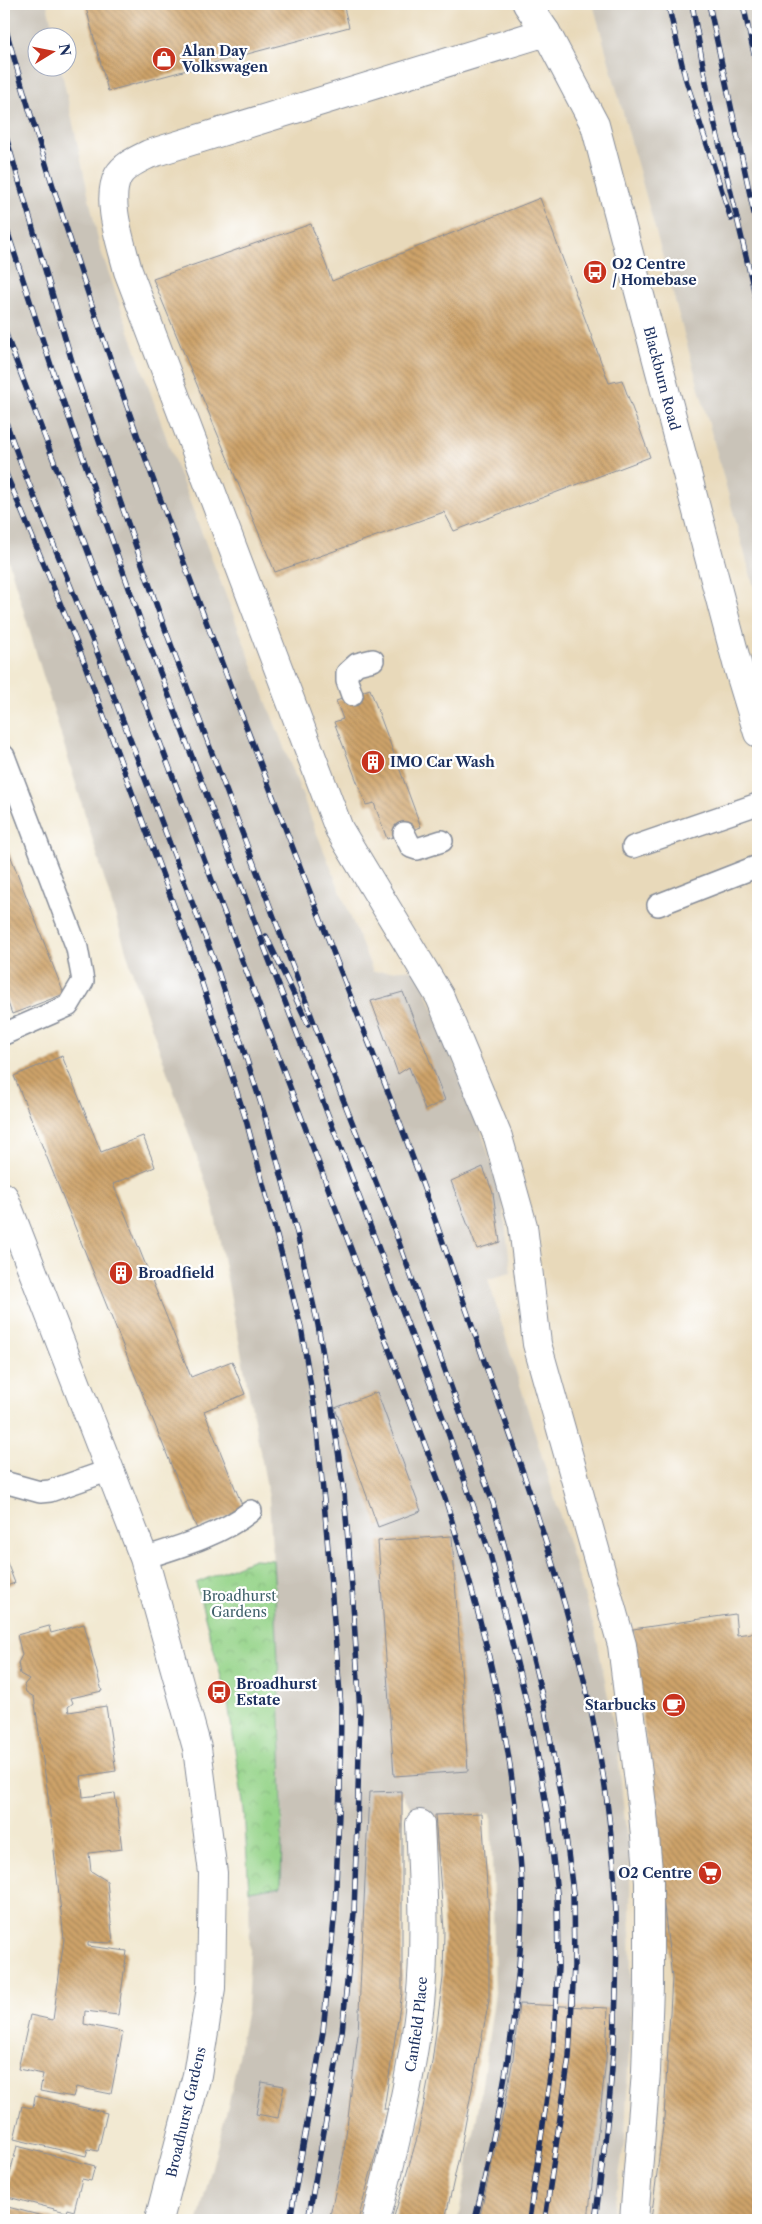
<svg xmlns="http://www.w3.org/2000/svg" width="762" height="2224" viewBox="0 0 762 2224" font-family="'Libre Caslon Text',serif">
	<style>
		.built { fill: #e8d9ba }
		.railway { fill: #c9c3b8 }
		.park { fill: url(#park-crowns); stroke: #588274 }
		.building { fill: url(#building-back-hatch) }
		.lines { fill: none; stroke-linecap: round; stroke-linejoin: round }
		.service-casing { stroke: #868c98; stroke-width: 24 }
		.minor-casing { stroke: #868c98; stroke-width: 30 }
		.tertiary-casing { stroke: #868c98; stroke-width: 30 }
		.service { stroke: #fff; stroke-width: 21 }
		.minor { stroke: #fff; stroke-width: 28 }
		.tertiary { stroke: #fff; stroke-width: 28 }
		.rail-casing { stroke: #1b2f5e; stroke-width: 5.5 }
		.rail { stroke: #fff; stroke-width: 4; stroke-dasharray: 11; stroke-linecap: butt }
		.labels { text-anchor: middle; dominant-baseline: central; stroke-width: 4.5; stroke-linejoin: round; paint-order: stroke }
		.poi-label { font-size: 14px; font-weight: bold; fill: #1b2f5e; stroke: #fff; text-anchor: start }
		.street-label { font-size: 14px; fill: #1b2f5e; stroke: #fff }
		.park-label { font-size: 14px; fill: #40616b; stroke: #fff }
	</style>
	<defs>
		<pattern id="park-crowns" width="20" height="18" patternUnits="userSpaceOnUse" patternTransform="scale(1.25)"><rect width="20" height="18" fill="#96d48a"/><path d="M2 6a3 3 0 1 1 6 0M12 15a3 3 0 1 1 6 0" fill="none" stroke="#81b67a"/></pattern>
		<pattern id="building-back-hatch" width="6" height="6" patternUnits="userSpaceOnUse" patternTransform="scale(1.25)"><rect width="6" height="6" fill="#cea369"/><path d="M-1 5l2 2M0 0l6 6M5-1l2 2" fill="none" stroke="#a6855a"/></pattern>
	</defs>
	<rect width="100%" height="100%" fill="#fff"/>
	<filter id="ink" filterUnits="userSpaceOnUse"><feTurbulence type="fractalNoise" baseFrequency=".02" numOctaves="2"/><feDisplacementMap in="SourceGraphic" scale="10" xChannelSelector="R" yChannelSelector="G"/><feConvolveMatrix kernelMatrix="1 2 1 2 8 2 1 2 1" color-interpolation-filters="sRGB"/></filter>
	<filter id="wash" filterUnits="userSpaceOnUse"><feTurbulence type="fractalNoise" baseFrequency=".0096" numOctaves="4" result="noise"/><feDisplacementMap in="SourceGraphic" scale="20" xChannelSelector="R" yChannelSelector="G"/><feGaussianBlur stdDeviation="1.12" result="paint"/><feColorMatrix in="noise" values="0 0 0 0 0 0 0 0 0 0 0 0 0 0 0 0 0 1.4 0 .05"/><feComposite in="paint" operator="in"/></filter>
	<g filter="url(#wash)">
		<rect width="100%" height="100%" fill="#f2e9d2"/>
		<!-- built -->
		<polygon class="built" points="47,4 593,4 758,602 758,2220 612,2220 625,2138 631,2004 630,1870 617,1743 596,1634 488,1279 417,969 373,972 316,831 177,468 100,248 61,68 68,68 68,38 55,37"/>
		<!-- railway -->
		<g class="railway">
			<polygon points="4,4 47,4 55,37 38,38 38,68 61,68 100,248 177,468 316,831 373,972 417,969 478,1121 502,1197 511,1273 488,1279 596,1634 617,1743 630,1870 631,2004 625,2138 612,2220 458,2220 479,2105 495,1993 491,1813 435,1815 420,1824 401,1791 369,1792 358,2034 344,2152 329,2220 198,2220 230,2098 247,2009 250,1952 249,1891 281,1886 283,1817 281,1700 269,1498 212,1200 134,977 4,546"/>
			<polygon points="593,4 758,4 758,602"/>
		</g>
		<!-- park -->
		<path class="park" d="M254,1559L273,1560C279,1669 284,1777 281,1886L249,1891L244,1810L228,1703L196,1583Z"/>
		<g id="blocks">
			<!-- building -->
			<g class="building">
				<polygon points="85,4 343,4 349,27 108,91"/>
				<polygon points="540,198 609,383 622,380 650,457 454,531 444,512 275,572 153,279 311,224 332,281"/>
				<polygon points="370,689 421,827 387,839 374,803 366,805 334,722 343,719 336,701"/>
				<polygon points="4,839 64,994 12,1014 4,992"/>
				<polygon points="403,992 445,1100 425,1110 409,1067 398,1074 371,1001"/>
				<polygon points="62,1056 101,1152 143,1136 153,1161 155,1167 113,1184 191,1377 232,1361 245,1394 204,1411 244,1510 197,1529 14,1076"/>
				<polygon points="483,1167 493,1193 500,1242 477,1249 451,1181"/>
				<polygon points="377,1392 421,1511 378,1527 335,1408"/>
				<polygon points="452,1536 468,1771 394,1776 378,1541"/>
				<polygon points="4,1555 15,1583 4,1587"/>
				<polygon points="735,1614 737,1635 758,1632 758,2220 651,2220 664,2118 672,1978 633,1629"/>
				<polygon points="84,1624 102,1691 71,1698 73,1703 68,1707 69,1712 106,1706 116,1771 81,1776 83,1797 115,1793 122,1849 89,1853 91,1871 107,1881 113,1943 88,1942 88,1946 127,1951 118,2015 85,2011 84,2024 123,2032 111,2094 76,2087 73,2097 40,2091 43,2074 18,2069 30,2015 53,2020 64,1939 47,1788 34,1697 26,1692 24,1685 29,1679 20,1674 18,1663 22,1655 17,1635 49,1626 51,1633"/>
				<polygon points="402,1791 402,1993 384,2109 388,2109 358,2220 329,2220 344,2152 358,2034 369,1792"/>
				<polygon points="482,1813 489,1913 489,2000 459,2157 445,2220 393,2220 417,2138 432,2062 443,1978 444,1930 435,1815"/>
				<polygon points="519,2004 608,2008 606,2060 588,2220 479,2220 504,2109 513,2058"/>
				<polygon points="262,2082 284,2086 278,2118 256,2114"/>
				<polygon points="35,2096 107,2113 98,2151 88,2149 86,2156 14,2139 22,2106 33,2108"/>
				<polygon points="17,2146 95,2166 91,2181 82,2179 74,2211 67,2209 66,2212 4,2196"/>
				<polygon points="4,2206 58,2220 4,2220"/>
			</g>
		</g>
	</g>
	<g filter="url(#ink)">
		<use href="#blocks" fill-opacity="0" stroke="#868c98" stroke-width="1"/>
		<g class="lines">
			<!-- service casing -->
			<g class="service-casing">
				<g id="service">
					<polyline points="352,695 347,681 347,673 357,664 373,660"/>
					<polyline points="4,756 77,948 83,981 68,1006 4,1034"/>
					<polyline points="404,833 411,847 417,849 442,841"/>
					<polyline points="633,847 758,804"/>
					<polyline points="658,905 758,866"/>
					<polyline points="4,1482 40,1492 50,1491 110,1470"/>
					<path d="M144,1558C179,1547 223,1534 251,1511"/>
				</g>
			</g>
			<!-- minor casing -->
			<g class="minor-casing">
				<g id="minor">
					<path id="s1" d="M527,4L546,32L595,125L738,667L758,733"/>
					<path d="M546,32L149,154C139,159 124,165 118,176C105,200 122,246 128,271L339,829L440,997L498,1137L523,1226L537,1344L622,1645L643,1814L649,1882V1986L646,2072L634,2220"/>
					<path id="s2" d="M376,2220C394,2150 412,2075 420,2003C426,1944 423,1883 420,1824"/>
				</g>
			</g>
			<!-- tertiary casing -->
			<g class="tertiary-casing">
				<polyline id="tertiary" points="4,1197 144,1558 197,1748 213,1873 211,1988 197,2075 159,2220"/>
			</g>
			<!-- service -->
			<use href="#service" class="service"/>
			<!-- minor -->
			<use href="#minor" class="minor"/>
			<!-- tertiary -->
			<use href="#tertiary" class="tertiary"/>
			<!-- rail casing -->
			<g class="rail-casing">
				<g id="rail">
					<polyline points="668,4 685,77 731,219"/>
					<polyline points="692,4 710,104 758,307"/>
					<polyline points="709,4 758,232"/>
					<polyline points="743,4 758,72"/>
					<path d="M4,23C93,339 214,644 332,949C361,1024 392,1099 419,1175C443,1241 465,1306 488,1372C537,1509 585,1649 606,1794C626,1935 615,2080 595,2220"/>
					<polyline points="4,130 76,375 161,618 339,1089 389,1215 493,1503 519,1601 544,1704 562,1804 573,1893 574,1966 569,2057 545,2220"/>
					<polyline points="4,221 56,381 142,625 442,1415 490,1554 532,1724 549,1823 557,1893 558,1967 553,2056 529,2220"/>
					<path d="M4,329L445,1498C479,1609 509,1720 518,1836C520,1855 522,1874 522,1893C522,2004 500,2113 475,2220"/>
					<polyline points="4,417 21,464 92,639 217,968 265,1116 297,1233 318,1325 332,1408 344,1493 352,1588 360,1712 358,1792 354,1913 342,2032 308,2220"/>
					<polyline points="4,469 78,646 198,971 246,1120 301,1327 315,1411 324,1501 341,1706 340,1789 335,1910 323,2032 290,2220"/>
					<polyline points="266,936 308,1024"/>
				</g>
			</g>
			<!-- rail -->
			<use href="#rail" class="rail"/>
		</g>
	</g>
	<!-- icons -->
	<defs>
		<g id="shop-disc" transform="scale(1.25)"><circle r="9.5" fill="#c8321e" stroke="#fff"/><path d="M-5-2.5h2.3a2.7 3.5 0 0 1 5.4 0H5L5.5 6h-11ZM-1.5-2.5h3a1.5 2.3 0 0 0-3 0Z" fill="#fff"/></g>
		<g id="bus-disc" transform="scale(1.25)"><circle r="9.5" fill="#c8321e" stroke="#fff"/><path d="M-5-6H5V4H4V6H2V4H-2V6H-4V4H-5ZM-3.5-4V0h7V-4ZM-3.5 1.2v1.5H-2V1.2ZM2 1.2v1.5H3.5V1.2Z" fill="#fff"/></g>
		<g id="building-disc" transform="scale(1.25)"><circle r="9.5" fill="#c8321e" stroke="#fff"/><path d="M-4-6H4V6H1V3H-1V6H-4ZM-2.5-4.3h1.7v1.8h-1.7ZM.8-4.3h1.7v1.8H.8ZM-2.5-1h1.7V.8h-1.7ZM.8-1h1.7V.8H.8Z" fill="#fff"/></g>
		<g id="cafe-disc" transform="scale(1.25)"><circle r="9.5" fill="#c8321e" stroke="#fff"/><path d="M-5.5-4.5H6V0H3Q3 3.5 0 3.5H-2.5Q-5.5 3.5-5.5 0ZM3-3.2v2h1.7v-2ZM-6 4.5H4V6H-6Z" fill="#fff"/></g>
		<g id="supermarket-disc" transform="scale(1.25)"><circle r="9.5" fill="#c8321e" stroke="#fff"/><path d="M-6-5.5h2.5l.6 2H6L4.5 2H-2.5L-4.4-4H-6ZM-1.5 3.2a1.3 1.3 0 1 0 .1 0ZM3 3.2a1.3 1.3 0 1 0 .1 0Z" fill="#fff"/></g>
	</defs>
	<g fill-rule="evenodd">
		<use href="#shop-disc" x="164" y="59"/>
		<use href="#bus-disc" x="595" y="272"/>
		<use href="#building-disc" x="373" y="762"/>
		<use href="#building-disc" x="121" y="1273"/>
		<use href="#bus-disc" x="219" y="1692"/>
		<use href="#cafe-disc" x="674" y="1705"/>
		<use href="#supermarket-disc" x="710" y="1873"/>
	</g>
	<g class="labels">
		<!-- poi labels -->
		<g class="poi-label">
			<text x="182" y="51">Alan Day<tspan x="182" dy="16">Volkswagen</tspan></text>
			<text x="612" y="264">O2 Centre<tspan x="612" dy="16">/ Homebase</tspan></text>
			<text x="390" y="762">IMO Car Wash</text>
			<text x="138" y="1273">Broadfield</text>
			<text x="236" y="1684">Broadhurst<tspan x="236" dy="16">Estate</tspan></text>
			<text x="656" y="1705" text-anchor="end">Starbucks</text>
			<text x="692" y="1873" text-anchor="end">O2 Centre</text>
		</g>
		<!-- street labels -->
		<g class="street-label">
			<text stroke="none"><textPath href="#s1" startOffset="401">Blackburn Road</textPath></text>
			<text stroke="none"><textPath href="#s2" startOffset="200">Canfield Place</textPath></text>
			<text transform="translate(186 2112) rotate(-77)">Broadhurst Gardens</text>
		</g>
		<!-- park labels -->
		<g class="park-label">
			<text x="239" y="1596">Broadhurst<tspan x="239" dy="16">Gardens</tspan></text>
		</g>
	</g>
	<!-- margin -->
	<rect width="762" height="2224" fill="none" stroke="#fff" stroke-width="20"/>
	<!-- north arrow -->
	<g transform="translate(52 52) rotate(80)"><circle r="24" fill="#ffffff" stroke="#a4acbf"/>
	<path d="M0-4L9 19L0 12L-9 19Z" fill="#c8321e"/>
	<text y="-8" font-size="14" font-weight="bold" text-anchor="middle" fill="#1b2f5e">N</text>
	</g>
</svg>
